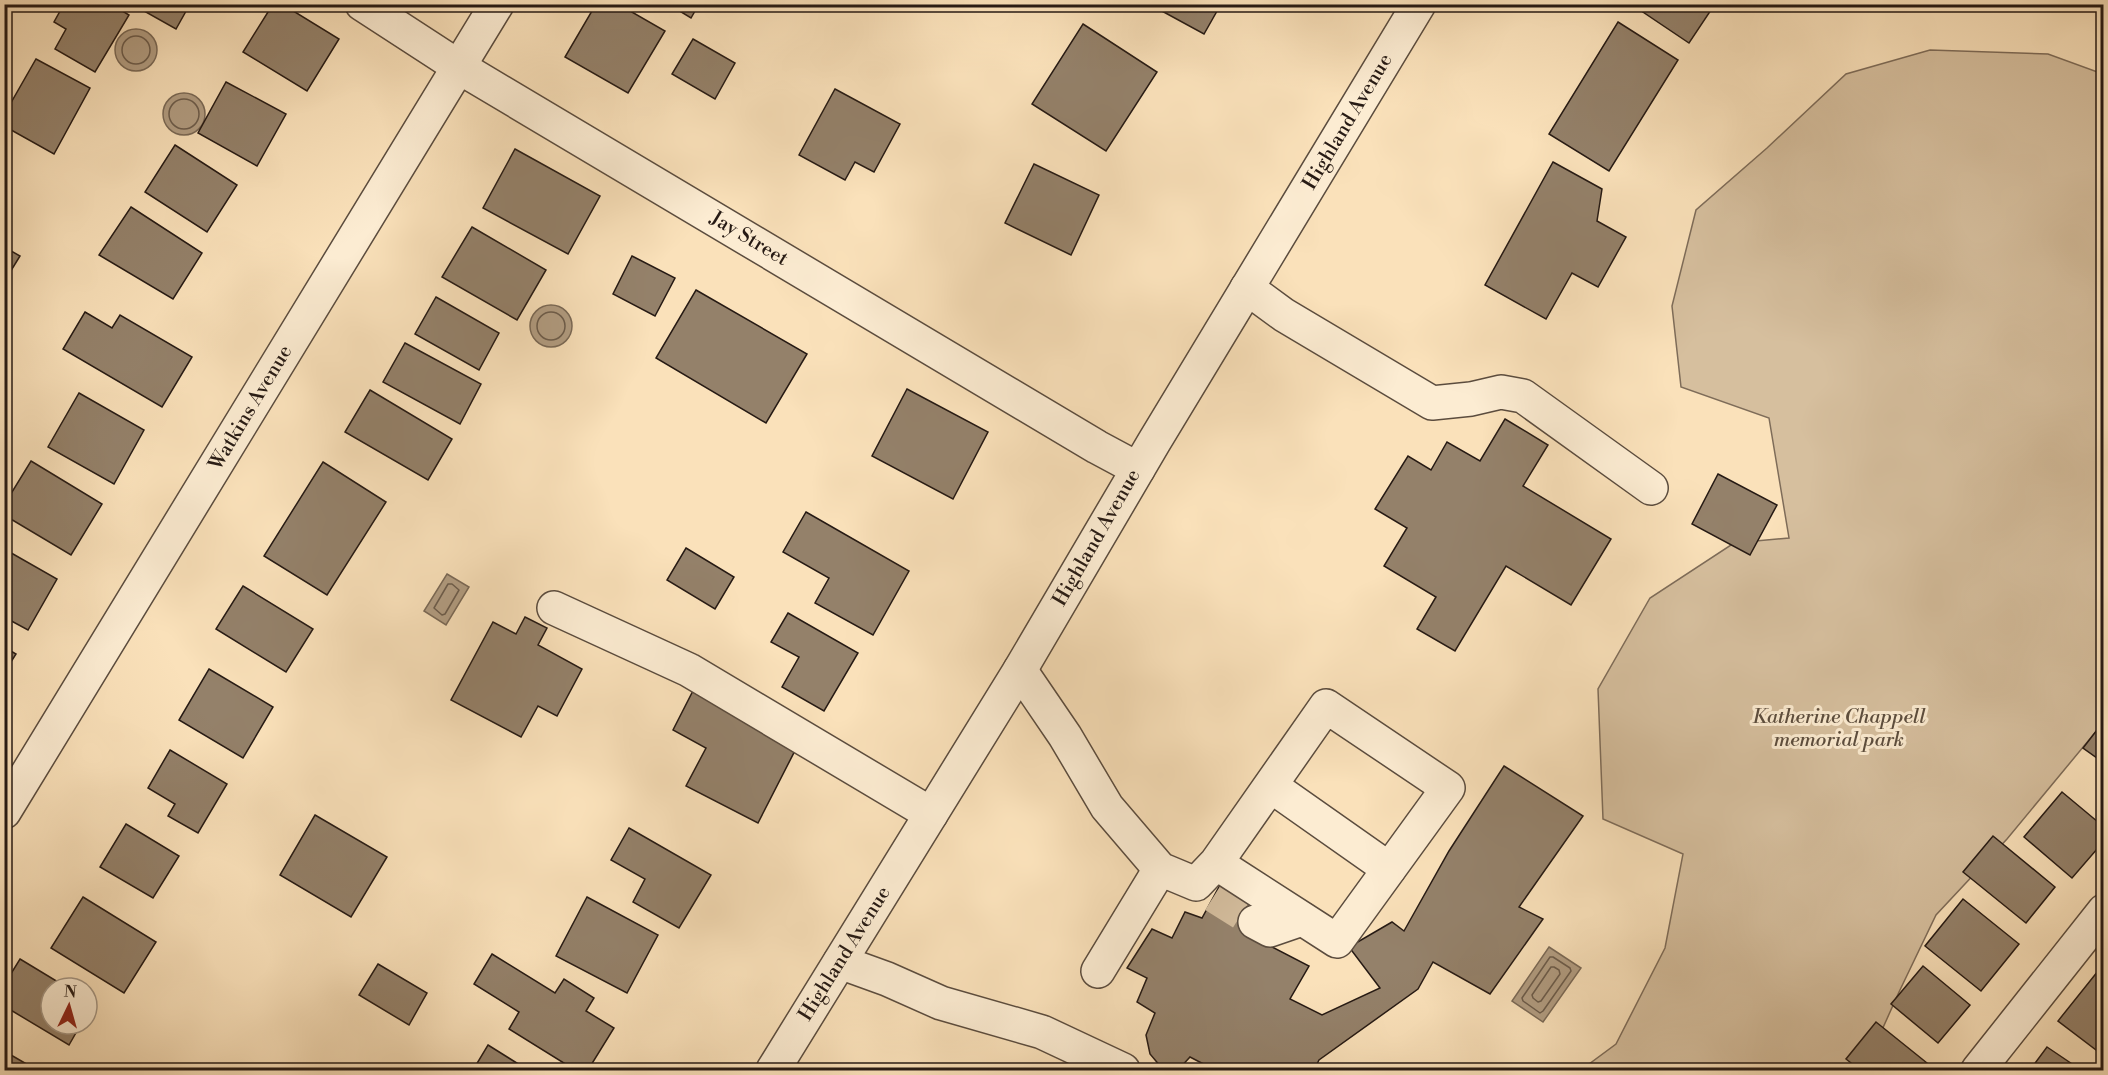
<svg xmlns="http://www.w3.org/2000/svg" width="2108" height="1075" viewBox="0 0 2108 1075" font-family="'Libre Bodoni',serif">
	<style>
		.green { fill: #d6bf9e; stroke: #7e6c59; stroke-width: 1.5 }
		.water { fill: #b29d82; stroke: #7a6956; stroke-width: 1.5 }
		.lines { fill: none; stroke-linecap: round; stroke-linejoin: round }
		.shore { stroke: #6c5c4b; stroke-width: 1.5 }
		.building { fill: #94816a; stroke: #261a14; stroke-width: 1.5 }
		.minor-tunnel { stroke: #d0b999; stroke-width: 33; stroke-dasharray: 33 16; stroke-linecap: butt }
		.minor-casing { stroke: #5b4c3e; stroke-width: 36 }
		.minor { stroke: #fcecd2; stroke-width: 33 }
		.labels { text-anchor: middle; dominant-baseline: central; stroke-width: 6; stroke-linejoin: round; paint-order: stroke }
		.street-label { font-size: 20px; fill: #261a14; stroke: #fcecd2 }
		.park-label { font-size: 20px; font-style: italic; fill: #5b4c3d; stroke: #fcecd2 }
	</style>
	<rect width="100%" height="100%" fill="#fae1ba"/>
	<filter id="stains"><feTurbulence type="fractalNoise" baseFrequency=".00333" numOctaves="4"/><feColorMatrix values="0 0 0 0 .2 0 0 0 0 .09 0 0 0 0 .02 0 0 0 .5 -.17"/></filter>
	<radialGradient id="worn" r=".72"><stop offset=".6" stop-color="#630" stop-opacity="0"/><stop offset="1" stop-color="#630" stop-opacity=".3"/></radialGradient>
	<!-- green -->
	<polygon class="green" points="1930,50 2048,54 2103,74 2103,723 2007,839 1936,915 1899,992 1864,1070 1581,1070 1616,1044 1665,948 1683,854 1603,819 1598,689 1650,598 1734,543 1789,538 1769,418 1681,387 1672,306 1696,210 1767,148 1846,74"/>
	<!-- water -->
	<g class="water">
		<circle cx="136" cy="50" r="21"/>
		<circle cx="184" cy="114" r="21"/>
		<circle cx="551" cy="326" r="21"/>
		<polygon points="447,574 469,587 446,625 424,611"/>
		<polygon points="1549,947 1581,968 1543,1022 1512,1001"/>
	</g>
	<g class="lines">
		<!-- shore -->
		<g class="shore">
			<circle cx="136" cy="50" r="14"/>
			<circle cx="184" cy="114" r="15"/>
			<circle cx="551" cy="326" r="14"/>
			<polygon points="448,584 452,584 459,590 445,614 442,615 434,608"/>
			<polygon points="1550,957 1553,957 1570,968 1571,971 1543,1011 1540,1013 1523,1001 1522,998"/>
			<polygon points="1551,967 1554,967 1559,970 1560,974 1541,1001 1538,1002 1533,998 1532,995"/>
		</g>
	</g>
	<!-- building -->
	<g class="building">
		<polygon points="64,4 111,4 129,15 95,72 55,49 66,29 54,22"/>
		<polygon points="148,4 190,4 176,29 144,11"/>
		<polygon points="273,4 282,4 339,39 307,91 243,52"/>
		<polygon points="596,4 618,4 665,31 628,93 565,57"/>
		<polygon points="668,4 699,4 691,18"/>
		<polygon points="1149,4 1221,4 1204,34"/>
		<polygon points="1631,4 1715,4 1689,43"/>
		<polygon points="1618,22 1678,60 1609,171 1549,134"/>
		<polygon points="1083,24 1157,72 1106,151 1032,104"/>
		<polygon points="693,39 735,63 715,99 672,74"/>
		<polygon points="36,59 90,88 54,154 4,126 4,115"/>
		<polygon points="226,82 286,114 257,166 198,133"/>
		<polygon points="835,89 900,124 874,172 855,162 845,180 799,155"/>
		<polygon points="175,145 237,185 207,232 145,192"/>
		<polygon points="515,149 600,196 568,254 483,208"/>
		<polygon points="1553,162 1602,189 1597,221 1626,237 1598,287 1572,273 1546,319 1485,285"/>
		<polygon points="1034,164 1099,195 1071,255 1005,223"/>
		<polygon points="131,207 202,253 173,299 99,255"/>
		<polygon points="472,227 546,270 517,320 442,277"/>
		<polygon points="4,247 20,256 4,282"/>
		<polygon points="632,256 675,278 655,316 613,294"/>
		<polygon points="696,290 807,354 766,423 656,358"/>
		<polygon points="436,297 499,333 479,370 415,334"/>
		<polygon points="85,312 112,328 120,315 192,357 162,407 63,349"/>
		<polygon points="405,343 481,384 460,424 383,382"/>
		<polygon points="907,389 988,432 953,499 872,456"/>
		<polygon points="370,390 452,439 428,480 345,432"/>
		<polygon points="79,393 144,430 114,484 48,447"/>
		<polygon points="1505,419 1548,445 1523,486 1611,539 1571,605 1506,566 1455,651 1417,629 1436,597 1384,566 1407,528 1375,509 1408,456 1431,470 1447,442 1480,461"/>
		<polygon points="31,461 102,504 71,555 4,515 4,505"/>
		<polygon points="323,462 386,502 327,595 264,556"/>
		<polygon points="1718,474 1777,505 1750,555 1692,524"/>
		<polygon points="806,512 909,571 873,635 815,603 829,578 783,552"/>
		<polygon points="686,548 734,577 715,609 667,580"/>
		<polygon points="6,550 57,579 28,630 4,617 4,554"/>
		<polygon points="243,586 313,629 286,672 216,629"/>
		<polygon points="788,613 858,653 824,711 782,687 799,657 771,642"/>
		<polygon points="525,617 547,628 538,645 582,669 557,716 538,706 521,737 451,700 493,622 516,634"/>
		<polygon points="4,647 16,654 4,673"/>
		<polygon points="209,669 273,707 243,758 179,720"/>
		<polygon points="699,679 804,733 758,823 686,786 706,748 673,730"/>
		<polygon points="2104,721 2104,763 2083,748"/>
		<polygon points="170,750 227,784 198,833 168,816 175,804 148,788"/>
		<polygon points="1504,766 1583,816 1519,907 1543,919 1490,994 1433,962 1418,989 1319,1060 1314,1070 1215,1070 1190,1057 1178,1070 1161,1067 1150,1054 1146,1035 1155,1013 1137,1002 1147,978 1127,968 1152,929 1172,938 1185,912 1202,918 1220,885 1262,910 1247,934 1309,966 1290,999 1322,1015 1380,988 1349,947 1392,922 1404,931 1449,851"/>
		<polygon points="2062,792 2104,827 2104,841 2072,878 2024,837"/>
		<polygon points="315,815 387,857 351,917 280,875"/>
		<polygon points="126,824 179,856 153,898 100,867"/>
		<polygon points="629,828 711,875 679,928 633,902 645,879 611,860"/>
		<polygon points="1993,836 2055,887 2026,923 1963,872"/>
		<polygon points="83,897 156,942 124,993 51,948"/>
		<polygon points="587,897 658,935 627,993 556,956"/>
		<polygon points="1963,899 2019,944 1981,991 1925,946"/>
		<polygon points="492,954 555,993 564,979 594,998 586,1011 614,1028 588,1070 575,1070 509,1029 519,1012 474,984"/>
		<polygon points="20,959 68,988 51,988 51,1024 81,1024 69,1045 4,1006 4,985"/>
		<polygon points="378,964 427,993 409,1025 359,995"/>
		<polygon points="1923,966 1970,1005 1938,1043 1891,1004"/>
		<polygon points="2098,971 2104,975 2104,1056 2058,1021"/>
		<polygon points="87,999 94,1003 87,1015"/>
		<polygon points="1876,1022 1927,1063 1920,1070 1860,1070 1846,1059"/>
		<polygon points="488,1045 528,1070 473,1070"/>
		<polygon points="2047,1047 2081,1070 2030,1070"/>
		<polygon points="4,1051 37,1070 4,1070"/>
	</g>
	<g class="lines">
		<!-- minor-tunnel -->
		<polyline class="minor-tunnel" points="1214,896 1255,922"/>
		<!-- minor casing -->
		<g class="minor-casing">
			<g id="minor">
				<polyline points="362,4 459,67 1097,447 1138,469"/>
				<polyline points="1247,288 1284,315 1432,403 1471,399 1501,392 1523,396 1651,488"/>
				<polyline points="554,608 689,670 931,814"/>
				<polyline points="1020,670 1065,736 1107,807 1160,869 1196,884 1216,863 1326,706 1448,788 1337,941 1216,863"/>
				<polyline points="1271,786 1389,869"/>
				<polyline points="4,812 497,4"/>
				<polyline points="1255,922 1270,930 1302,919"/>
				<polyline points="840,962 887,979 941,1003 1042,1032 1123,1070"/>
				<polyline points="1098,971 1160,869"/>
				<polyline points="773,1070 1020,670 1154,442 1419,4"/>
				<polyline points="1978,1070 2104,911"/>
			</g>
		</g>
		<!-- minor -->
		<use href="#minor" class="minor"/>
	</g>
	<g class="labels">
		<!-- street labels -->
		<g class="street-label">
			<text transform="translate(1348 122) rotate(-59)">Highland Avenue</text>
			<text transform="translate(749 239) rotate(31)">Jay Street</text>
			<text transform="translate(251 408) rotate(-59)">Watkins Avenue</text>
			<text transform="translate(1097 538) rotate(-60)">Highland Avenue</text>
			<text transform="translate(845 954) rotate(-58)">Highland Avenue</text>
		</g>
		<!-- park labels -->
		<g class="park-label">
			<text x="1839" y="717">Katherine Chappell<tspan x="1839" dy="23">memorial park</tspan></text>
		</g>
	</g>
	<!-- margin -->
	<rect width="2108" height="1075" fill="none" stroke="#fae1ba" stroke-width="24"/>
	<rect x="6" y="6" width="2096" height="1063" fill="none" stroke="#261a14" stroke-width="3"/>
	<rect x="12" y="12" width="2084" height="1051" fill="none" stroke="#261a14" stroke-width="1.5"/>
	<!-- north arrow -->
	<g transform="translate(69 1006) rotate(5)"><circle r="28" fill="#fcecd2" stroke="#a69886" stroke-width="1.5"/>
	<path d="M0-4.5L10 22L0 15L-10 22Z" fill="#8f2418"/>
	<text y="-9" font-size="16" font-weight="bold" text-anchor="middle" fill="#261a14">N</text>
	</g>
	<rect width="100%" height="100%" filter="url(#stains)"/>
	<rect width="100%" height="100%" fill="url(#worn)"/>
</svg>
